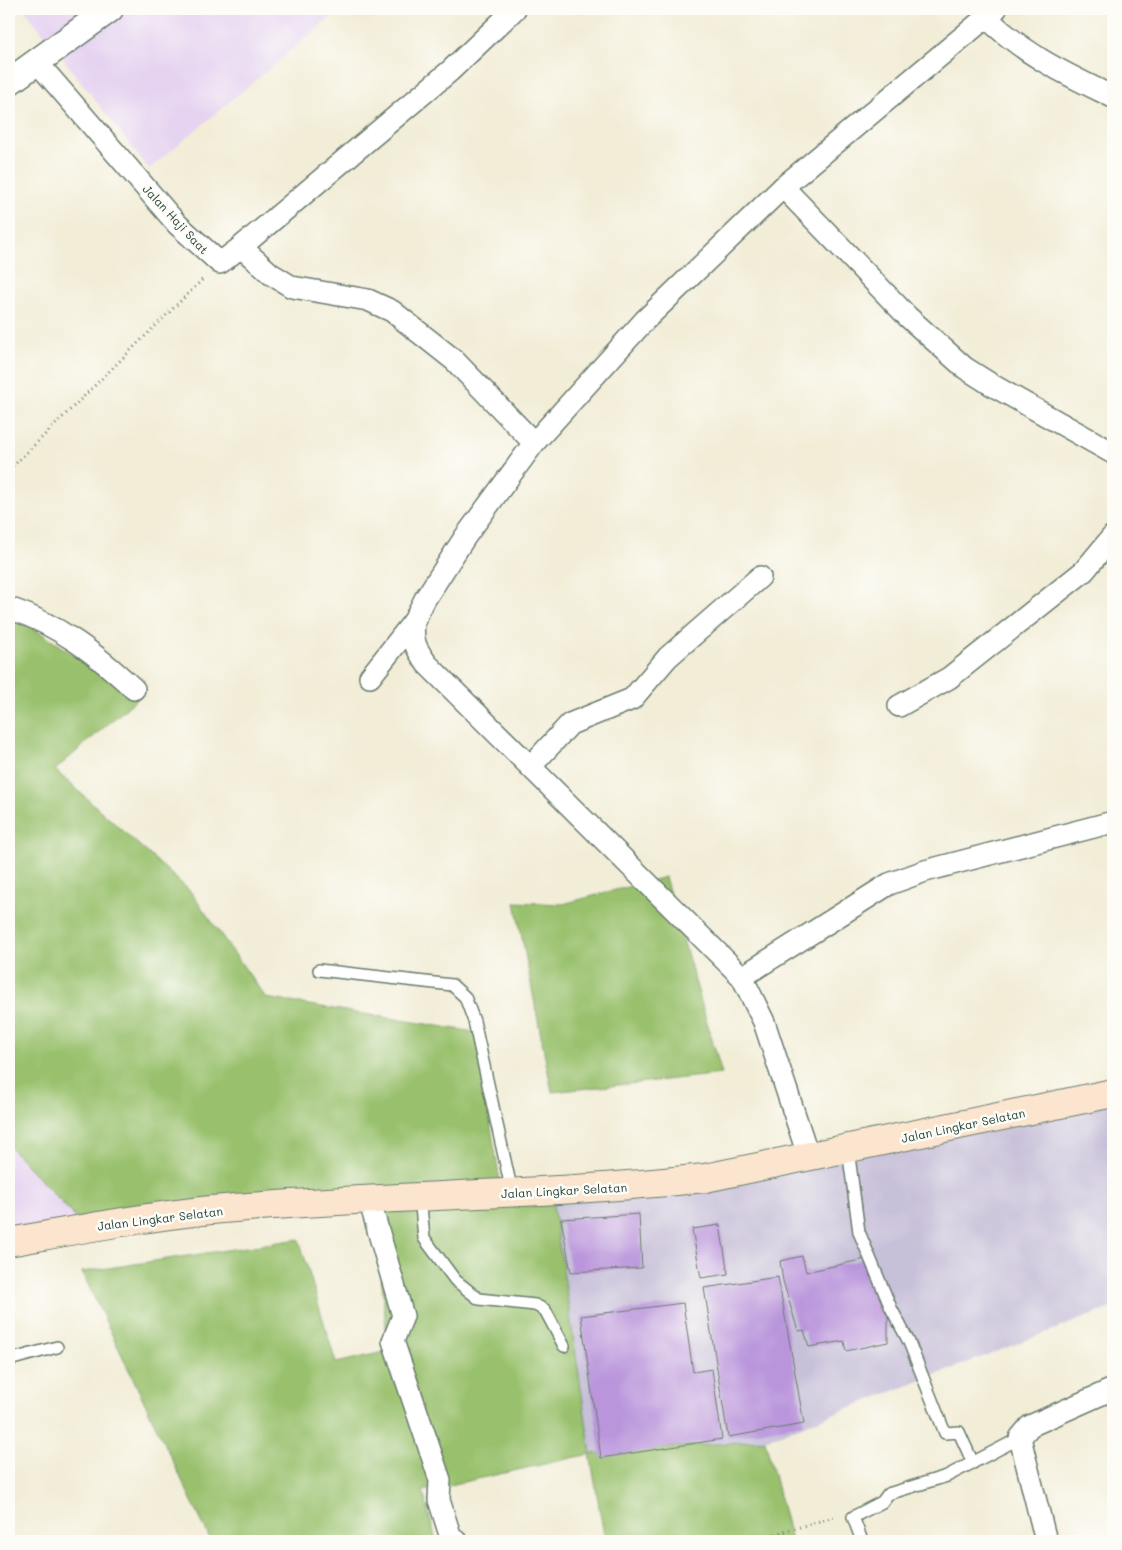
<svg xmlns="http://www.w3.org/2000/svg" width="1122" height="1550" viewBox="0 0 1122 1550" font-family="Mali,sans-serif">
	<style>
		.built { fill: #e5d3f1 }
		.industrial { fill: #c7c0d9 }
		.green { fill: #99c16d; stroke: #5c7f50 }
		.building { fill: #ba95dc }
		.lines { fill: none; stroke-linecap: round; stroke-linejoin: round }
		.service-casing { stroke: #697b6d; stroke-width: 14 }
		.minor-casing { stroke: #697b6d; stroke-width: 24 }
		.tertiary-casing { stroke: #697b6d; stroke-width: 29 }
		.secondary-casing { stroke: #697b6d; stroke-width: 30 }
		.path { stroke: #697b6d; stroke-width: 3; stroke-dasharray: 1 4; stroke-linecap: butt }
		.service { stroke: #fff; stroke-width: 11 }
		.minor { stroke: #fff; stroke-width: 21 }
		.tertiary { stroke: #fff; stroke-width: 26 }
		.secondary { stroke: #fbe5cf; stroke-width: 28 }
		.labels { text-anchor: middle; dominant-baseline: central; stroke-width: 5; stroke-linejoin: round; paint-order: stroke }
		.street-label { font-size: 12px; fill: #1f3d34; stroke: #fdfcf7 }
	</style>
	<rect width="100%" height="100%" fill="#fdfcf7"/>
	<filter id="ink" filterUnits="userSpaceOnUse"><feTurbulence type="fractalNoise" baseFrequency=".02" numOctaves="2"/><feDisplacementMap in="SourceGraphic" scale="10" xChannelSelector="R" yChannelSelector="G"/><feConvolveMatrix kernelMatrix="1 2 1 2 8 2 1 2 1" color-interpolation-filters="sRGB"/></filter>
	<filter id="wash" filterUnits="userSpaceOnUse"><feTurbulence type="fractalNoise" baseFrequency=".0096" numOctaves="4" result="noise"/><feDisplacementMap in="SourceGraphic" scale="20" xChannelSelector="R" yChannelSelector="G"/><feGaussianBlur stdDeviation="1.12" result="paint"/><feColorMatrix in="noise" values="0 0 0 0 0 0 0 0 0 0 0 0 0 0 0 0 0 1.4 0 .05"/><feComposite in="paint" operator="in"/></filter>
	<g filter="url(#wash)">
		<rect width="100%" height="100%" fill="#f2edd7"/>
		<!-- built -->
		<g class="built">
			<polygon points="24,9 341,9 149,169"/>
			<polygon points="9,1146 87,1230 9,1250"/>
		</g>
		<!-- industrial -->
		<polygon class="industrial" points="1113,1098 1113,1307 765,1440 591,1454 550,1185 789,1171"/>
		<!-- green -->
		<g class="green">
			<polygon points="9,612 138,698 55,770 190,891 266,998 475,1032 501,1187 550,1185 591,1454 765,1440 791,1541 682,1541 679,1533 653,1541 605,1541 590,1454 423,1491 436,1541 211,1541 82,1272 299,1239 336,1363 388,1351 375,1201 87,1230 9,1146"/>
			<polygon points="665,877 722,1074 552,1092 515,902 563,904"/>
		</g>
		<g id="blocks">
			<!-- building -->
			<g class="building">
				<polygon points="639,1214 642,1268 571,1272 561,1219"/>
				<polygon points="720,1225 728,1274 701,1278 692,1229"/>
				<polygon points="802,1256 806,1272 865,1259 888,1313 888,1342 846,1351 844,1341 809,1347 804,1330 798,1331 783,1281 780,1261"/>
				<polygon points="778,1277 804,1424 728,1437 704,1288"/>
				<polygon points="683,1303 693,1372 712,1369 722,1439 601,1458 581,1316"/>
			</g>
		</g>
	</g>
	<g filter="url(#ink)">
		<use href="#blocks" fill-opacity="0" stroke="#697b6d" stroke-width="1"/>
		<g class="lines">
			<!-- service casing -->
			<g class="service-casing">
				<g id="service">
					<polyline points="319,970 452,985 465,997 474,1021 512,1192"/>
					<polyline points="848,1149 859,1232 891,1308 909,1342 945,1433 959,1432 973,1463"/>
					<polyline points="420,1196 424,1238 455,1280 479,1299 535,1305 545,1310 564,1346"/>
					<polyline points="9,1360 57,1347"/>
					<polyline points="862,1541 853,1517 882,1502 888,1494 947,1476 1020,1438"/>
				</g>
			</g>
			<!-- minor casing -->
			<g class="minor-casing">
				<g id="minor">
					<path d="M986,17C1026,56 1064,73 1113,97"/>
					<polyline points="36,61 177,224 220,263 241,247 271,274 292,287 368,300 392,311 454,360 534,443"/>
					<polyline points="783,187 908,317 965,368 992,385 1113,453"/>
					<polyline points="241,247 450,71 515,9"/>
					<path d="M9,608C59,625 95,653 134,689"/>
					<path d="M414,621C412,642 415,647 427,664L742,977L764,1022L809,1158"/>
					<polyline points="370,677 414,621 425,599 465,537 534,443 645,320 783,187 996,9"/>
					<polyline points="899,706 949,678 1084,571 1113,536"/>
					<polyline points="531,766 570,724 632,699 668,657 760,577"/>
					<polyline points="742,977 889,884 925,871 1113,822"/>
					<polyline points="369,1199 403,1316 393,1341 440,1480 439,1500 451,1538 456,1541"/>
					<polyline points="1046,1541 1020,1438 1030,1426 1113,1389"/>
				</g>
			</g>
			<!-- tertiary casing -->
			<g class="tertiary-casing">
				<polyline id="tertiary" points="9,82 110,9"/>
			</g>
			<!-- secondary casing -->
			<g class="secondary-casing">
				<path id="secondary" d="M9,1242C76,1230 143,1217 211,1210C375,1195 541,1196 705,1178L1113,1093"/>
			</g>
			<!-- path -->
			<g class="path">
				<polyline points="9,470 203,279"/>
				<polyline points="751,1541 834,1517"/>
			</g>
			<!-- service -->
			<use href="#service" class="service"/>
			<!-- minor -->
			<use href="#minor" class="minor"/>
			<!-- tertiary -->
			<use href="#tertiary" class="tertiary"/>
			<!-- secondary -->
			<use href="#secondary" class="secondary"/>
		</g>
	</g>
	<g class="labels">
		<!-- street labels -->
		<g class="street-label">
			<text transform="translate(176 219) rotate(47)">Jalan Haji Saat</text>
			<text transform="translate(963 1125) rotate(-12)">Jalan Lingkar Selatan</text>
			<text transform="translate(564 1190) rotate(-3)">Jalan Lingkar Selatan</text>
			<text transform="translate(160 1218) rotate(-7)">Jalan Lingkar Selatan</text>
		</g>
	</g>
	<!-- margin -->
	<rect width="1122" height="1550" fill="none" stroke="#fdfcf7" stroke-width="30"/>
</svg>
